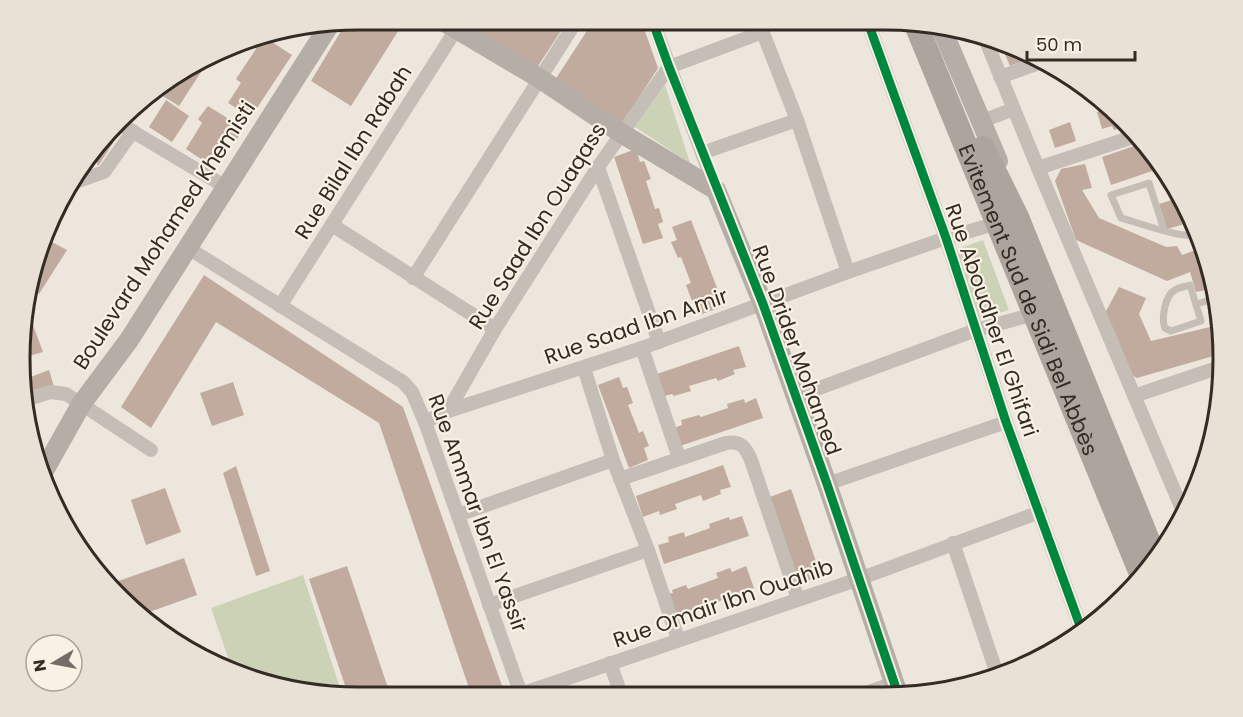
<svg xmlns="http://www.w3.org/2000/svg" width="1243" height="717" viewBox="0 0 1243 717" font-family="Poppins,sans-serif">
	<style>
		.green { fill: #cbd2b6 }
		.building { fill: #c0ab9e }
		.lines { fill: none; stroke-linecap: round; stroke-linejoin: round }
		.lane { stroke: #c4beb7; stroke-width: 7 }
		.street { stroke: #c4beb7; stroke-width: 14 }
		.secondary { stroke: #b5aea7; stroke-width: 20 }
		.highway { stroke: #aba59d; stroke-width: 24 }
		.cycleway-casing { stroke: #f9f1e4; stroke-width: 13 }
		.cycleway { stroke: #00873e; stroke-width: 9 }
		.labels { text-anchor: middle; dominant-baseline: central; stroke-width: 4.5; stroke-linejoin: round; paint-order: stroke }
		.street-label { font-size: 21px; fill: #352b25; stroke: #f9f1e4 }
		.rim { fill: none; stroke: #352b25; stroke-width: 3 }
	</style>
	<rect width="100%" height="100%" fill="#ece6dd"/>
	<!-- green -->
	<g class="green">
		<polygon points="665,85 690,163 635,127"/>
		<polygon points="983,240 1009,310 975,320 952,251"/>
		<polygon points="303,575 343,697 250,680 233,672 211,608"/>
	</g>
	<!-- building -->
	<g class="building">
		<polygon points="358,20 387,20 400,28 351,106 311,81 347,21"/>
		<polygon points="482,20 568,20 536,69 476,29"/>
		<polygon points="594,20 641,20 658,68 620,127 553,83"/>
		<polygon points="264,37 292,55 251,117 228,103 241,83 236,79"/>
		<polygon points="999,40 1033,57 1010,66"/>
		<polygon points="197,65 203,69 179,106 161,95 170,80"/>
		<polygon points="166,100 189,116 172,142 149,127"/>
		<polygon points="208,106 243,128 235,143 224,137 207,163 186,149 202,123 198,119"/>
		<polygon points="1105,109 1123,127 1114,130 1112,126 1102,129 1097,112"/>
		<polygon points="1070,122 1076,141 1055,148 1049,130"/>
		<polygon points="110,134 113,143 98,166 93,153"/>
		<polygon points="1140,144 1164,167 1111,185 1102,157"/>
		<polygon points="636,149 640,162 644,161 651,179 646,181 655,209 659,208 663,222 658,224 663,238 643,244 614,157"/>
		<polygon points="1085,164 1092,188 1082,190 1099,218 1166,247 1177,246 1182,255 1199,249 1215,288 1196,292 1190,272 1167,281 1076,240 1055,181 1061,169"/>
		<polygon points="1178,198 1188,223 1167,229 1159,204"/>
		<polygon points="691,220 724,306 702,314 696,299 692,301 686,285 691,283 681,257 678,258 671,242 677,240 672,227"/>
		<polygon points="50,241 67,250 39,294 30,287 44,259 35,262 43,243"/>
		<polygon points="204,275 403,407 506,697 472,697 379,423 216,322 151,428 121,407"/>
		<polygon points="1119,287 1146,298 1139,314 1151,341 1210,327 1208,312 1217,309 1217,355 1137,378 1129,373 1104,315"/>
		<polygon points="27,309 43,352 22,358"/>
		<polygon points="739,346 746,367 733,370 735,374 718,381 716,378 689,386 691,391 674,396 672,394 661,397 654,375"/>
		<polygon points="49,370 54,387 24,397 20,381"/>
		<polygon points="619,377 623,388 627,387 633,403 628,405 639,433 643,431 649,446 644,448 648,460 629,468 598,385"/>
		<polygon points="233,382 244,415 212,426 200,393"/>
		<polygon points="756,398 763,418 677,447 671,429 682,425 681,420 699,415 701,417 728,408 727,404 744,399 745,403"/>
		<polygon points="723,465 731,487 720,490 721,494 703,501 701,495 675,504 677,509 660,515 659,511 643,517 636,496"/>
		<polygon points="236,466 270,571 256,576 223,473"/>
		<polygon points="165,488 181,532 146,545 131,500"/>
		<polygon points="791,489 821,576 799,584 770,497"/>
		<polygon points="742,516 749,536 664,564 658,545 669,542 668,537 684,532 685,537 710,528 709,524 729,517 730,520"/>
		<polygon points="184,558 197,595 141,615 107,585"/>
		<polygon points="347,566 391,697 349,697 309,579"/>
		<polygon points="746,566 754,588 675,618 666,594 673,593 672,590 686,585 688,589 718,578 716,573 730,568 732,572"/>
	</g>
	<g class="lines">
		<!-- lane -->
		<g class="lane">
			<path d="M1164,230L1149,183L1111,195L1121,218C1136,222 1180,238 1193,235"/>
			<path d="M1190,285L1201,321L1171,331L1165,328C1161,319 1165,295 1175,290C1179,287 1185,287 1190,285Z"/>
			<polyline points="1196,304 1217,298"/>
		</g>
		<!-- street -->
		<g class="street">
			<polyline points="652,20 716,190"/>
			<polyline points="758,20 797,120 848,272"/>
			<polyline points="867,20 946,238 1006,422 1082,631"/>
			<polyline points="984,36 1038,168 1182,509"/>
			<polyline points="1000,77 1042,62"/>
			<polyline points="982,121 1014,109"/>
			<polyline points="120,124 226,187"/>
			<polyline points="702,153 797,120"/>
			<polyline points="598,167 659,342"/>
			<polyline points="1038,168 1133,137"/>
			<polyline points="70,184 104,172 133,131"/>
			<polyline points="332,225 495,329"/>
			<polyline points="188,248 403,382 412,392 425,422 522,697"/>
			<polyline points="413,278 577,20"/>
			<polyline points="280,306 462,20"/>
			<polyline points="642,348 679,458"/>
			<polyline points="584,368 613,460 648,550 678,639"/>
			<polyline points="1134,396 1217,368"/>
			<polyline points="795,397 976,330 1034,314"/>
			<polyline points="25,400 50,392 66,394 151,450"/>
			<polyline points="448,411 495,329 598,167 669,67 763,32"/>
			<polyline points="425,422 448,411 642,348 848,272 946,238 1001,222"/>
			<path d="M620,479L726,443C741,440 746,448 751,460L798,599"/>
			<polyline points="827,484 1006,422"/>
			<polyline points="458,515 613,460"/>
			<polyline points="953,543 998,677"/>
			<polyline points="489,605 648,550"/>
			<polyline points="610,663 622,697"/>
			<polyline points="521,694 859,579 1040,512"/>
			<polyline points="854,697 894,683"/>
		</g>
		<!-- secondary -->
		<g class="secondary">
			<polyline points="441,20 539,78 621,133 716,190 763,304 827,484 899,697"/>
			<polyline points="941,27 998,161"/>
			<polyline points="42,474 82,403 129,340 330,24"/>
		</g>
		<!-- highway -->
		<g class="highway">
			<path id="s1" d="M915,22L1142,576"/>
			<polyline points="983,148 1017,217 1156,560"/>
		</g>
		<!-- cycleway casing -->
		<g class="cycleway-casing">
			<g id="cycleway">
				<polyline points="652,20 669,67 763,304 827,484 899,697"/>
				<polyline points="867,20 946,238 1006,422 1082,631"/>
			</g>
		</g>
		<!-- cycleway -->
		<use href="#cycleway" class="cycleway"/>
	</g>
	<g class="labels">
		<!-- street labels -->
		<g class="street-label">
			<text transform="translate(353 152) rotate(-58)">Rue Bilal Ibn Rabah</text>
			<text transform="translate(537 226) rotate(-58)">Rue Saad Ibn Ouaqass</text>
			<text transform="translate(164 235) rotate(-57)">Boulevard Mohamed Khemisti</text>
			<text stroke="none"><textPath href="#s1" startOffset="300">Evitement Sud de Sidi Bel Abbès</textPath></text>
			<text transform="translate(992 320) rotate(71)">Rue Aboudher El Ghifari</text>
			<text transform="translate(636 326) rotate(-19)">Rue Saad Ibn Amir</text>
			<text transform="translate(797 350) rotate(70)">Rue Drider Mohamed</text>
			<text transform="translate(478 513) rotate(70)">Rue Ammar Ibn El Yassir</text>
			<text transform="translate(723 603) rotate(-19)">Rue Omair Ibn Ouahib</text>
		</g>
	</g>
	<!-- crop -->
	<path d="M0 0H1243V717H0ZM358 30H885A328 328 0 0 1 1213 358V359A328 328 0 0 1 885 687H358A328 328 0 0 1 30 359V358A328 328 0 0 1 358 30Z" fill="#e9e1d5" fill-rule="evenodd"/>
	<path class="rim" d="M358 30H885A328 328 0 0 1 1213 358V359A328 328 0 0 1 885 687H358A328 328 0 0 1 30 359V358A328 328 0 0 1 358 30Z"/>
	<!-- north arrow -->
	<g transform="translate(54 663) rotate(260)"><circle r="28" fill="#f9f1e4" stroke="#aba298" stroke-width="1.5"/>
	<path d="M0-4.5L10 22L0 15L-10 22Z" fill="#756c65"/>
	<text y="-9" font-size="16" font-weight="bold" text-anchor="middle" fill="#352b25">N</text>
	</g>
	<!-- scale -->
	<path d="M1027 51v9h108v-9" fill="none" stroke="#352b25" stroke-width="3"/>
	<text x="1036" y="51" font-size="18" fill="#352b25" stroke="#f9f1e4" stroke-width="4.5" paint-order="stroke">50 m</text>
</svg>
